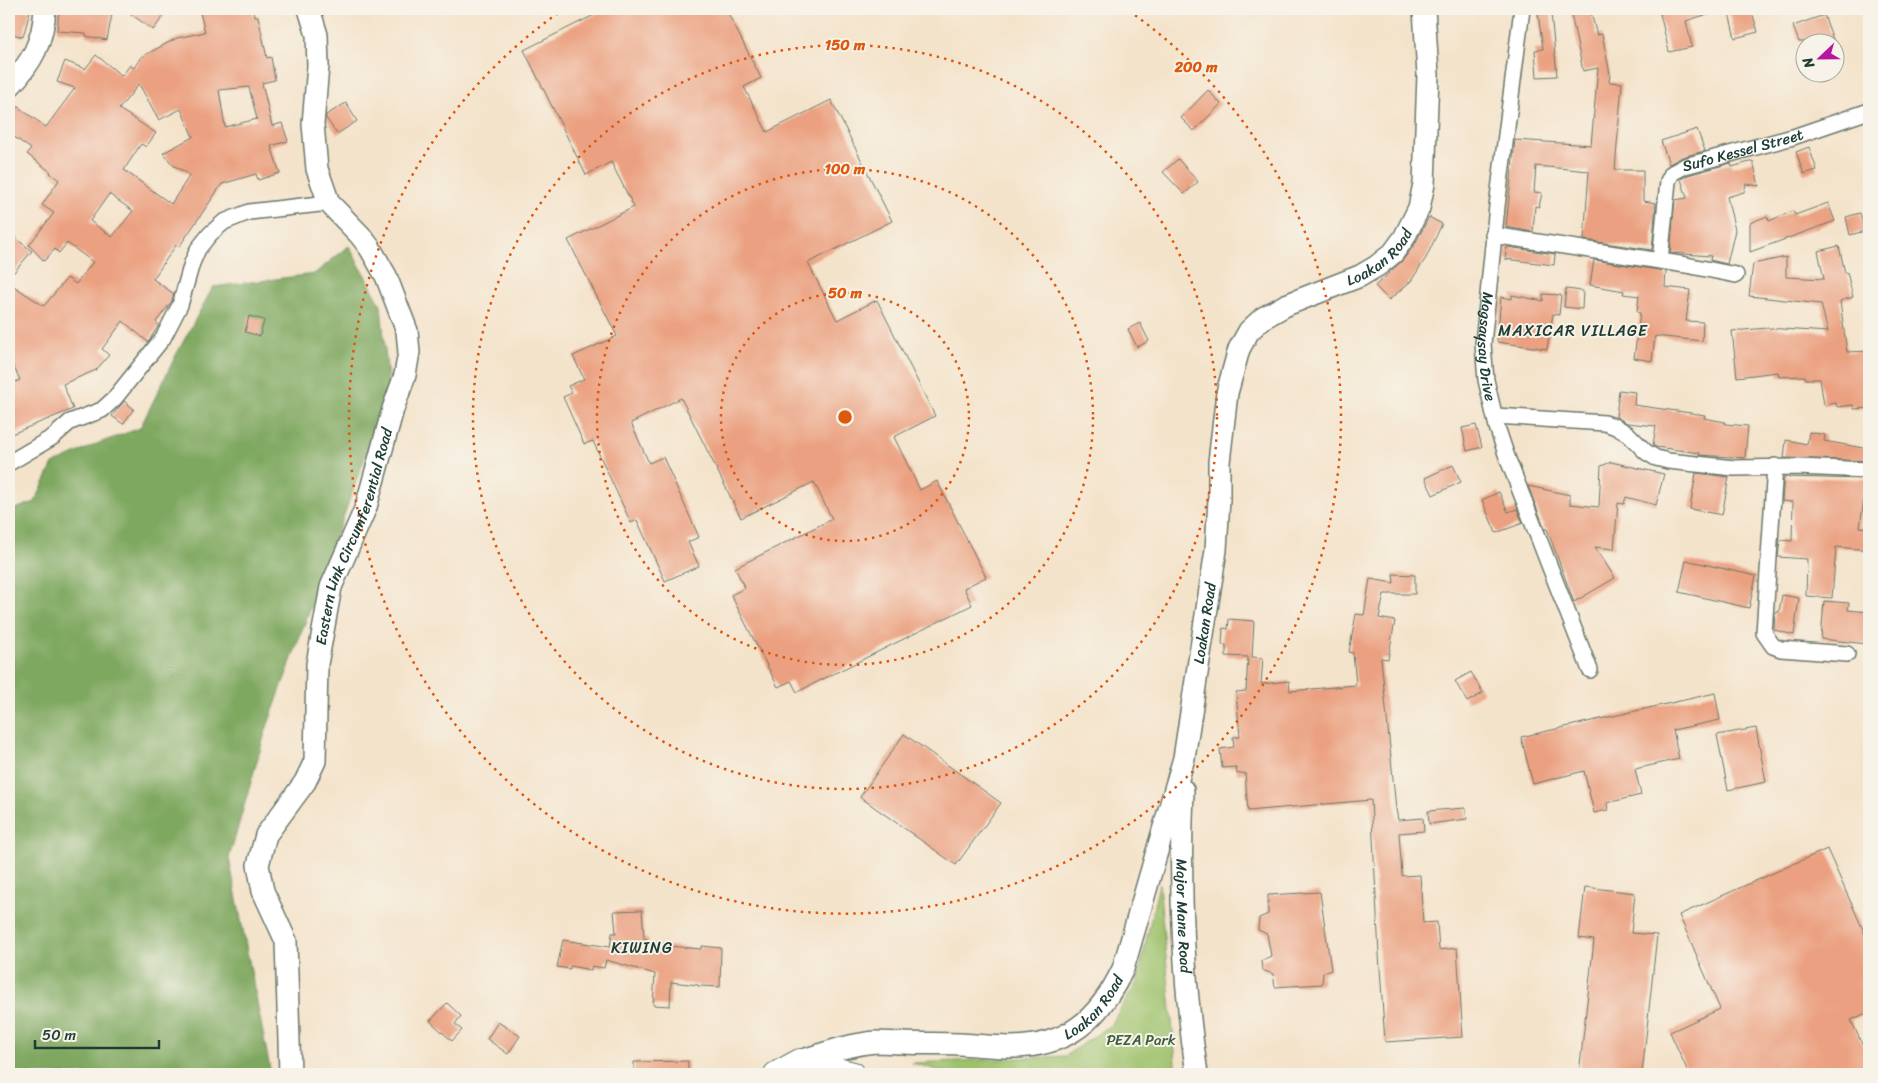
<svg xmlns="http://www.w3.org/2000/svg" width="1878" height="1083" viewBox="0 0 1878 1083" font-family="Sriracha,sans-serif">
	<style>
		.green { fill: #9dc16b; stroke: #5e7f50 }
		.forest { fill: #7ea75f; stroke: #4e724a }
		.building { fill: #eba181; fill-rule: evenodd }
		.lines { fill: none; stroke-linecap: round; stroke-linejoin: round }
		.street-casing { stroke: #6a7769; stroke-width: 18 }
		.secondary-casing { stroke: #6a7769; stroke-width: 24 }
		.primary-casing { stroke: #6a7769; stroke-width: 26 }
		.street { stroke: #fff; stroke-width: 15 }
		.secondary { stroke: #fff; stroke-width: 21 }
		.primary { stroke: #fff; stroke-width: 24 }
		.ring { fill: none; stroke: #de580e; stroke-width: 2.5; stroke-dasharray: 2.5 5 }
		.labels { text-anchor: middle; dominant-baseline: central; stroke-width: 4; stroke-linejoin: round; paint-order: stroke }
		.street-label { font-size: 15px; fill: #1f3d34; stroke: #f7f3e8 }
		.park-label { font-size: 15px; fill: #3e5e42; stroke: #f7f3e8 }
		.neighbourhood-label { font-size: 16px; letter-spacing: 1px; fill: #1f3d34; stroke: #f7f3e8 }
		.centre { fill: #de580e; stroke: #f7f3e8; stroke-width: 2.5 }
		.ring-label { font-size: 15px; text-anchor: middle; font-weight: bold; fill: #de580e; stroke: #f7f3e8; stroke-width: 4; stroke-linejoin: round; paint-order: stroke }
	</style>
	<rect width="100%" height="100%" fill="#f7f3e8"/>
	<filter id="ink" filterUnits="userSpaceOnUse"><feTurbulence type="fractalNoise" baseFrequency=".02" numOctaves="2"/><feDisplacementMap in="SourceGraphic" scale="10" xChannelSelector="R" yChannelSelector="G"/><feConvolveMatrix kernelMatrix="1 2 1 2 8 2 1 2 1" color-interpolation-filters="sRGB"/></filter>
	<filter id="wash" filterUnits="userSpaceOnUse"><feTurbulence type="fractalNoise" baseFrequency=".0096" numOctaves="4" result="noise"/><feDisplacementMap in="SourceGraphic" scale="20" xChannelSelector="R" yChannelSelector="G"/><feGaussianBlur stdDeviation="1.12" result="paint"/><feColorMatrix in="noise" values="0 0 0 0 0 0 0 0 0 0 0 0 0 0 0 0 0 1.4 0 .05"/><feComposite in="paint" operator="in"/></filter>
	<g filter="url(#wash)">
		<rect width="100%" height="100%" fill="#f4e3cb"/>
		<!-- green -->
		<polygon class="green" points="1159,883 1177,1074 951,1074 912,1063 1065,1056 1111,1025 1137,982"/>
		<!-- forest -->
		<polygon class="forest" points="349,246 381,305 389,391 266,730 229,858 271,1074 9,1074 9,511 35,502 53,464 99,443 140,428 176,355 213,287 314,274"/>
		<g id="blocks">
			<!-- building -->
			<g class="building">
				<polygon points="9,9 30,11 23,37 9,33"/>
				<polygon points="59,9 113,9 107,40 86,36 86,33 57,31"/>
				<polygon points="124,9 169,9 153,30"/>
				<path d="M199,9H253L254,16H258L267,58L271,57L275,80L262,83L272,126L282,123L288,141L271,146L280,173L258,180L256,174L222,184L179,247L176,245L153,279L174,294L172,301L156,322L159,325L148,342L123,321L102,349L109,355L96,370L63,384L73,409L9,435V385L20,380L9,357V283L44,306L67,278L76,284L93,262L67,243L59,253L55,249L44,261L29,245L54,213L42,205L59,180L50,173L51,172L27,154L31,149L9,133V111L14,104L46,127L75,88L57,82L65,61L85,69L96,55L122,76L130,65L134,68L141,57L177,38L205,32ZM139,84L159,120L181,109L193,137L163,153L173,165L190,175L171,204L124,170L141,144L146,147L156,133L119,109ZM249,87L257,119L225,127L219,90ZM109,194L133,211L112,237L90,221Z"/>
				<polygon points="606,9 726,9 761,78 744,87 767,132 831,100 892,221 808,263 837,320 877,300 935,416 894,437 920,490 937,481 986,577 964,588 972,605 797,692 791,681 778,687 731,595 745,588 735,568 832,519 814,482 741,518 681,398 631,423 649,463 663,457 699,537 688,542 699,566 665,581 637,520 631,523 593,441 584,444 563,397 572,393 568,386 584,379 573,356 617,336 568,240 634,207 611,162 586,175 524,50"/>
				<polygon points="1570,9 1590,9 1597,35 1602,34 1610,74 1609,82 1622,83 1615,170 1643,170 1643,201 1656,203 1652,250 1584,240 1589,171 1536,166 1534,192 1542,193 1539,207 1535,206 1533,232 1506,227 1515,140 1591,145 1598,68 1583,71"/>
				<polygon points="1659,9 1716,9 1717,11 1686,21 1692,47 1669,52"/>
				<polygon points="1728,9 1751,9 1758,32 1735,38"/>
				<polygon points="1551,13 1557,76 1537,77 1535,50 1543,49 1538,14"/>
				<polygon points="1824,15 1834,42 1799,42 1793,26"/>
				<polygon points="1208,90 1221,104 1194,131 1181,118"/>
				<polygon points="346,103 357,121 337,134 326,118 326,115"/>
				<polygon points="1697,129 1705,151 1682,157 1669,164 1661,141"/>
				<polygon points="1809,147 1817,170 1804,174 1796,152"/>
				<polygon points="1178,159 1198,182 1184,194 1163,172"/>
				<polygon points="1753,161 1759,186 1746,184 1744,192 1727,197 1735,230 1727,264 1710,260 1711,256 1670,253 1675,200 1687,198 1681,179 1688,175 1731,163 1732,167"/>
				<polygon points="1828,203 1835,221 1750,252 1750,223 1767,216 1769,221 1793,211 1795,215"/>
				<polygon points="1860,213 1865,231 1850,235 1846,217"/>
				<polygon points="1429,217 1442,224 1426,258 1411,281 1389,300 1375,286 1403,260 1415,244"/>
				<polygon points="9,233 32,251 9,278"/>
				<polygon points="1839,246 1845,273 1847,272 1853,297 1840,301 1847,352 1869,351 1869,408 1854,409 1853,405 1837,407 1836,403 1824,405 1820,379 1806,379 1805,376 1779,377 1778,372 1737,377 1732,331 1767,328 1828,332 1821,304 1749,296 1753,264 1786,257 1786,277 1824,279 1818,251"/>
				<polygon points="1507,247 1555,254 1554,265 1505,259"/>
				<polygon points="1594,260 1666,271 1665,287 1690,290 1686,321 1703,322 1702,341 1655,336 1652,361 1634,358 1640,313 1637,312 1639,296 1623,294 1624,291 1590,285"/>
				<polygon points="1566,289 1583,291 1582,309 1564,307"/>
				<polygon points="1543,294 1561,295 1559,315 1553,314 1547,349 1497,342 1501,297 1512,299 1512,295 1543,301"/>
				<polygon points="249,316 264,320 260,336 245,332"/>
				<polygon points="1140,323 1149,341 1137,347 1128,329"/>
				<polygon points="1619,390 1635,392 1634,405 1705,415 1704,418 1725,422 1725,424 1748,426 1745,458 1699,455 1700,453 1656,447 1653,445 1656,426 1627,423 1616,417"/>
				<polygon points="124,401 134,409 123,424 112,416"/>
				<polygon points="1476,425 1482,447 1467,451 1462,428"/>
				<polygon points="1809,432 1825,435 1824,441 1869,449 1869,461 1784,458 1786,440 1807,444"/>
				<polygon points="1611,462 1664,474 1656,505 1626,497 1624,504 1618,503 1614,549 1595,547 1615,578 1574,602 1547,529 1545,529 1528,486 1570,495 1570,504 1599,507 1601,466"/>
				<polygon points="1453,465 1461,482 1433,495 1425,478"/>
				<polygon points="1696,473 1729,477 1722,515 1690,509"/>
				<polygon points="1784,477 1867,479 1860,527 1869,528 1869,550 1836,547 1832,598 1806,596 1807,559 1778,557 1780,540 1792,541 1793,502 1782,501"/>
				<polygon points="1499,492 1508,512 1517,509 1523,523 1496,533 1482,500"/>
				<polygon points="1686,560 1756,576 1749,608 1679,592"/>
				<polygon points="1393,574 1415,575 1415,594 1384,594 1379,618 1395,621 1388,659 1381,658 1396,809 1398,820 1423,818 1424,831 1399,833 1402,876 1420,875 1423,923 1437,922 1439,950 1457,948 1463,1037 1385,1042 1379,954 1371,800 1248,811 1245,773 1237,774 1236,767 1222,768 1220,749 1234,747 1233,737 1240,737 1236,692 1246,691 1248,657 1226,656 1226,645 1222,645 1223,628 1228,629 1229,619 1254,621 1252,657 1263,658 1261,684 1289,681 1290,691 1356,685 1353,653 1349,652 1356,614 1364,615 1370,579 1394,583"/>
				<polygon points="1782,595 1799,598 1794,635 1774,630 1775,612 1779,612"/>
				<polygon points="1824,601 1849,603 1848,610 1869,612 1867,644 1821,639"/>
				<polygon points="1471,672 1483,693 1467,702 1455,681"/>
				<polygon points="1715,693 1720,720 1673,730 1679,759 1635,769 1641,795 1607,803 1608,810 1594,813 1584,771 1533,784 1521,737"/>
				<polygon points="1756,728 1766,782 1728,790 1717,735"/>
				<polygon points="904,734 1001,803 956,865 860,797"/>
				<polygon points="1465,808 1467,819 1429,824 1428,811"/>
				<polygon points="1827,849 1869,943 1869,1012 1851,1020 1869,1059 1869,1074 1689,1074 1670,1032 1720,1009 1679,915"/>
				<polygon points="1585,887 1635,893 1631,933 1657,935 1642,1074 1579,1074 1594,940 1579,938"/>
				<polygon points="1320,892 1331,970 1323,973 1322,984 1275,987 1273,974 1262,970 1261,961 1271,956 1267,934 1258,930 1259,918 1268,914 1268,895"/>
				<polygon points="642,910 644,938 649,940 648,944 701,949 702,946 721,948 720,987 698,986 698,985 671,982 670,1006 653,1005 655,974 606,960 604,968 592,966 591,970 570,966 570,969 557,967 563,940 610,947 612,933 616,933 614,911"/>
				<polygon points="447,1003 461,1016 455,1024 462,1030 452,1041 430,1021"/>
				<polygon points="498,1022 520,1036 508,1054 487,1039"/>
				<polygon points="688,1061 688,1074 634,1074 634,1062"/>
			</g>
		</g>
	</g>
	<g filter="url(#ink)">
		<use href="#blocks" fill-opacity="0" stroke="#6a7769" stroke-width="1"/>
		<g class="lines">
			<!-- street casing -->
			<g class="street-casing">
				<g id="street">
					<path id="s1" d="M1522,9L1497,206L1483,344L1486,380L1497,427L1507,457L1590,670"/>
					<polyline points="1493,235 1686,265 1736,275"/>
					<path id="s2" d="M1660,261L1668,181L1672,173L1685,166L1793,137L1869,111"/>
					<polyline points="1495,416 1605,423 1616,427 1628,434 1646,452 1656,458 1668,461 1734,468 1797,467 1869,470"/>
					<polyline points="9,463 53,437 70,422 102,410 114,399 163,338 180,305 192,263 198,249 210,234 224,222 249,212 329,203"/>
					<polyline points="1775,466 1764,633 1773,646 1781,649 1847,654"/>
				</g>
			</g>
			<!-- secondary casing -->
			<g class="secondary-casing">
				<g id="secondary">
					<path d="M9,87C32,62 43,43 45,9"/>
					<path id="s3" d="M1183,790C1179,885 1183,981 1197,1074"/>
					<path id="s4" d="M800,1061C825,1053 850,1044 877,1042C886,1042 895,1043 903,1043C922,1044 941,1043 960,1044C977,1045 993,1047 1010,1047C1068,1047 1099,1019 1123,969L1184,758L1216,550L1219,499V462L1227,393L1239,349L1249,331L1263,318L1286,305L1360,276L1377,266L1393,253L1404,238L1419,208L1424,184L1428,75L1424,9"/>
					<path id="s5" d="M290,1074L286,941L263,891L258,865L266,835L305,782L315,761L317,664L331,587L366,507L393,409L405,375L409,352L407,331L386,276L370,248L360,235L329,203L317,169L313,124L318,66L317,35L309,9"/>
				</g>
			</g>
			<!-- primary casing -->
			<g class="primary-casing">
				<polyline id="primary" points="776,1074 800,1061 853,1074"/>
			</g>
			<!-- street -->
			<use href="#street" class="street"/>
			<!-- secondary -->
			<use href="#secondary" class="secondary"/>
			<!-- primary -->
			<use href="#primary" class="primary"/>
		</g>
	</g>
	<!-- distance rings -->
	<g class="ring">
		<circle cx="845" cy="417" r="124"/>
		<circle cx="845" cy="417" r="248"/>
		<circle cx="845" cy="417" r="372"/>
		<path d="M1129 11A496 496 0 1 1 561 11"/>
	</g>
	<g class="labels">
		<!-- street labels -->
		<g class="street-label">
			<text stroke="none"><textPath href="#s2" startOffset="164">Sufo Kessel Street</textPath></text>
			<text stroke="none"><textPath href="#s4" startOffset="1165">Loakan Road</textPath></text>
			<text stroke="none"><textPath href="#s1" startOffset="340">Magsaysay Drive</textPath></text>
			<text stroke="none"><textPath href="#s5" startOffset="565">Eastern Link Circumferential Road</textPath></text>
			<text stroke="none"><textPath href="#s4" startOffset="715">Loakan Road</textPath></text>
			<text stroke="none"><textPath href="#s3" startOffset="126">Major Mane Road</textPath></text>
			<text stroke="none"><textPath href="#s4" startOffset="310">Loakan Road</textPath></text>
		</g>
		<!-- park labels -->
		<g class="park-label">
			<text x="1141" y="1040">PEZA Park</text>
		</g>
		<!-- neighbourhood labels -->
		<g class="neighbourhood-label">
			<text x="1573" y="330">MAXICAR VILLAGE</text>
			<text x="642" y="947">KIWING</text>
		</g>
	</g>
	<circle cx="845" cy="417" r="8" class="centre"/>
	<g class="ring-label">
		<text x="845" y="50">150 m</text>
		<text x="1196" y="72">200 m</text>
		<text x="845" y="174">100 m</text>
		<text x="845" y="298">50 m</text>
	</g>
	<!-- margin -->
	<rect width="1878" height="1083" fill="none" stroke="#f7f3e8" stroke-width="30"/>
	<!-- north arrow -->
	<g transform="translate(1820 58) rotate(248)"><circle r="24" fill="#f7f3e8" stroke="#a1aaa0"/>
	<path d="M0-4L9 19L0 12L-9 19Z" fill="#b5179e"/>
	<text y="-8" font-size="14" font-weight="bold" text-anchor="middle" fill="#1f3d34">N</text>
	</g>
	<!-- scale -->
	<path d="M35 1040v8h124v-8" fill="none" stroke="#1f3d34" stroke-width="2.5"/>
	<text x="42" y="1040" font-size="15" fill="#1f3d34" stroke="#f7f3e8" stroke-width="4" paint-order="stroke">50 m</text>
</svg>
